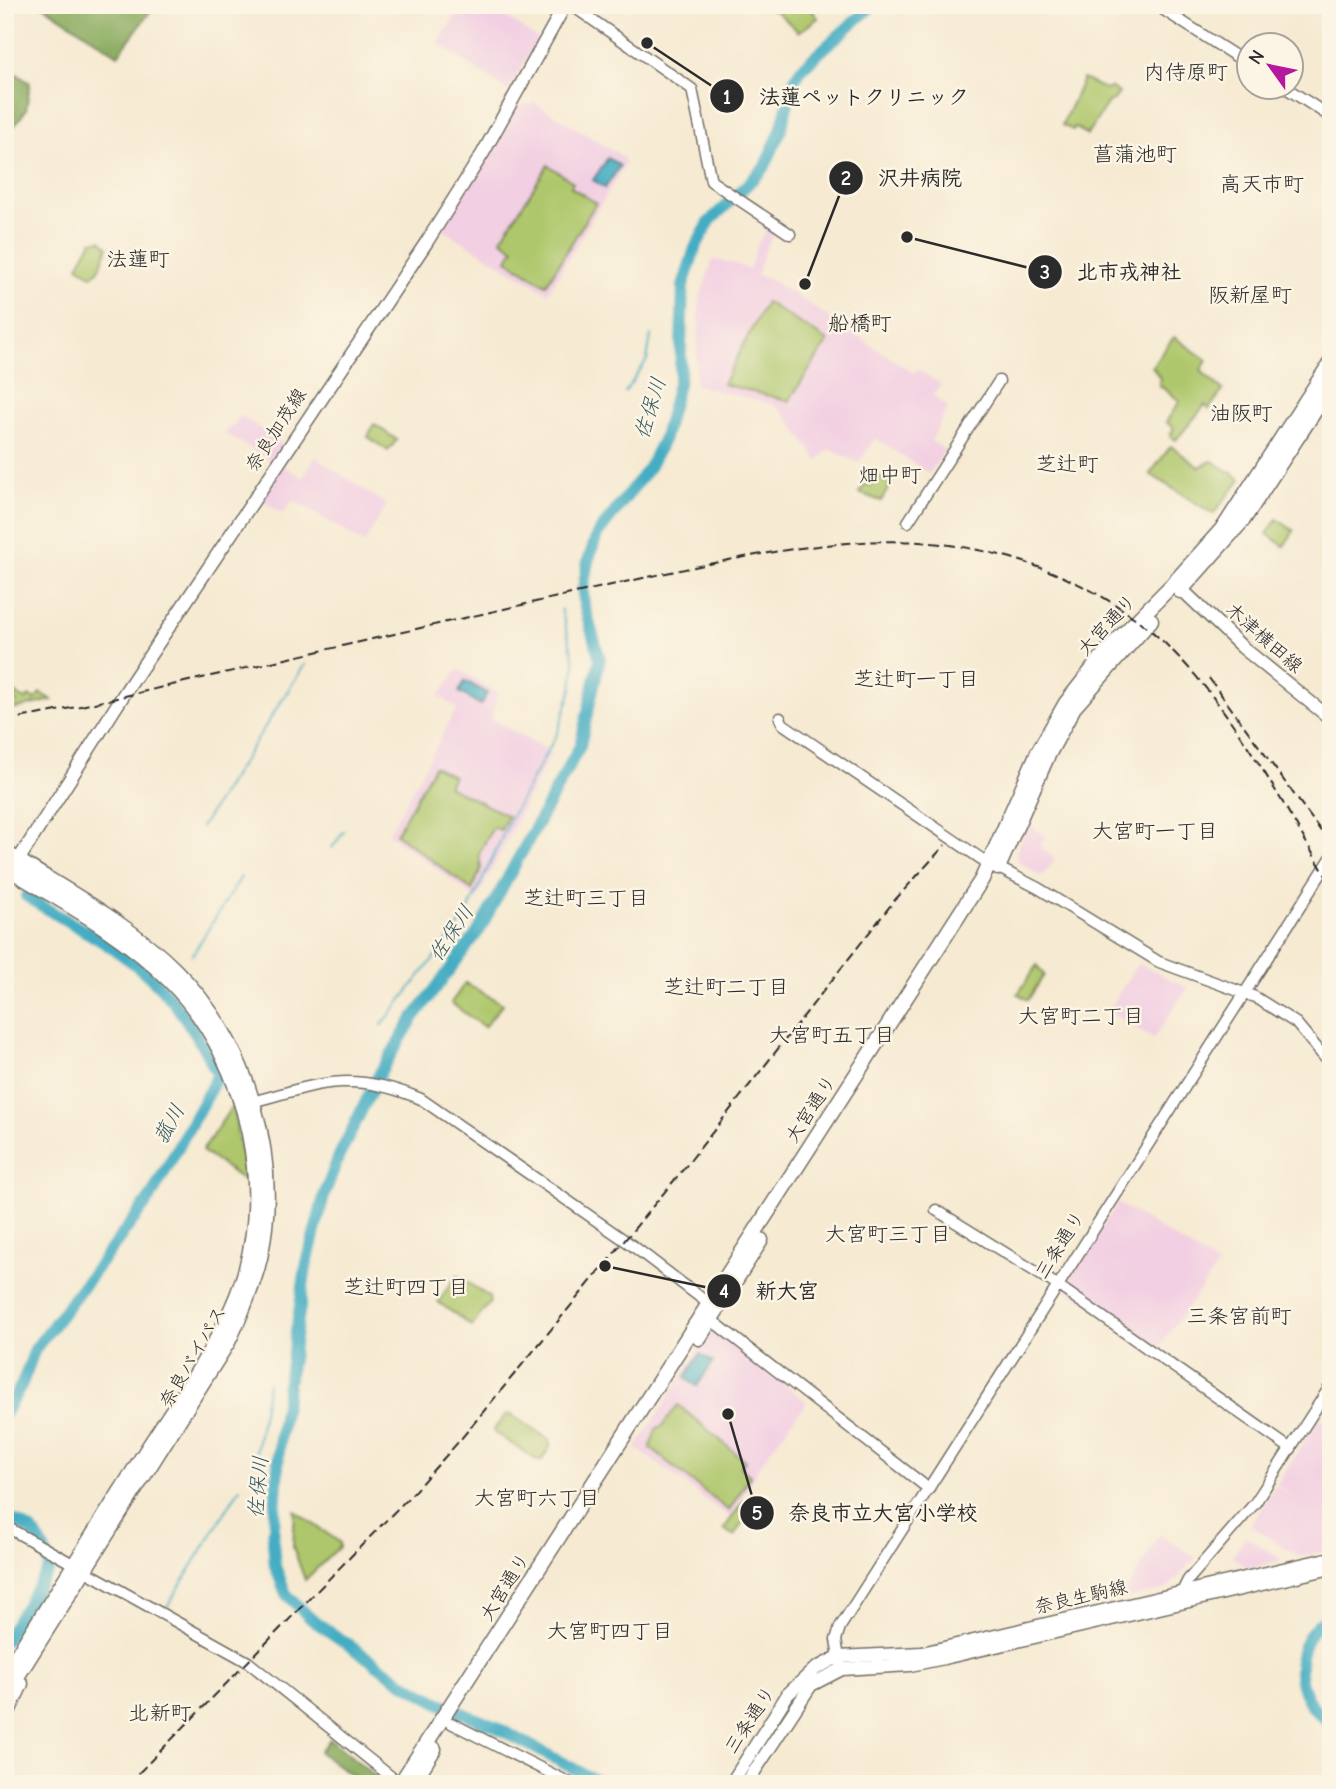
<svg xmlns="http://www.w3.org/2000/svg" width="1336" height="1789" viewBox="0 0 1336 1789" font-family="'Comic Neue','Klee One',sans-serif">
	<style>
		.built { fill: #f2cfe2 }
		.green { fill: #afc76c; stroke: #6d794c; stroke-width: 2 }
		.forest { fill: #8bac60; stroke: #5b6c46; stroke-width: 2 }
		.water { fill: #44adc3; stroke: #386c77; stroke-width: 2 }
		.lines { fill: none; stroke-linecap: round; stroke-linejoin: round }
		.stream { stroke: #44adc3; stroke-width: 2 }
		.river { stroke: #44adc3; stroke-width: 12 }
		.minor-casing { stroke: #726e65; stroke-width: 13 }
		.major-casing { stroke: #726e65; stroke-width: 15 }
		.highway-casing { stroke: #726e65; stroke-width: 17 }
		.minor { stroke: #fff; stroke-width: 10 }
		.major { stroke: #fff; stroke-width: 12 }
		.highway { stroke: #fff; stroke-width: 14 }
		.rail { stroke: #2b2b2b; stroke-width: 2; stroke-dasharray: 10 5; stroke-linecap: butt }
		.labels { text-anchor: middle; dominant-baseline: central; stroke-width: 5; stroke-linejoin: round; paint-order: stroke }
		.street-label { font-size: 19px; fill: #2b2b2b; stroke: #fcf5e5 }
		.neighbourhood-label { font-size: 21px; fill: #2b2b2b; stroke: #fcf5e5 }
		.water-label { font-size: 21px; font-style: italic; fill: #345860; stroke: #fcf5e5 }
		.leader { fill: none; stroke: #2b2b2b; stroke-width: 2.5 }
		.callout-dot { fill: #2b2b2b; stroke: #fcf5e5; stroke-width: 2.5 }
		.mark-label { font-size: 21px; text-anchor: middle; font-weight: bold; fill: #fff }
		.callout-label { font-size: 21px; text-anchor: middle; font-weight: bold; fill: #2b2b2b; stroke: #fcf5e5; stroke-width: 5; stroke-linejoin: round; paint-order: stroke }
	</style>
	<rect width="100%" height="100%" fill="#fcf5e5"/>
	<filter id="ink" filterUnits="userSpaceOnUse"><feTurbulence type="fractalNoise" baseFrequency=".0143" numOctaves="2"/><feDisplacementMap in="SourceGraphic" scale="14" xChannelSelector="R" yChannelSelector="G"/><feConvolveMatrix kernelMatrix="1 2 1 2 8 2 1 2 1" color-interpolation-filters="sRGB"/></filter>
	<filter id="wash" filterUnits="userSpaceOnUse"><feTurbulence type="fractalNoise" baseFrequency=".00686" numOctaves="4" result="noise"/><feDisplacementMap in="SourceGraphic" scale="28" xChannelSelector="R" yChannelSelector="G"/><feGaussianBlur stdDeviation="1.57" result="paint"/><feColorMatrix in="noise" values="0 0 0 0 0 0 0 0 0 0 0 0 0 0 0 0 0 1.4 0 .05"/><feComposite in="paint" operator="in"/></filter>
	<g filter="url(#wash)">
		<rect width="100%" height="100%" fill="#f6ead2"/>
		<!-- built -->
		<g class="built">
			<polygon points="463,5 488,5 538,39 508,91 438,43"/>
			<polygon points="534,102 623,157 625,164 548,293 442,229 518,105 532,105"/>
			<polygon points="769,225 777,230 766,247 757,275 773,281 914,373 917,369 941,384 933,396 948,407 931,441 945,450 929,474 875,438 859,463 829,449 818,461 786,415 772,404 695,385 700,298 713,259 738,265 749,270 758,244"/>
			<polygon points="241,415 283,444 272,461 225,434"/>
			<polygon points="315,457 387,505 364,543 293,500 283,514 260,499 282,465 303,478"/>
			<polygon points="458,669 498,693 491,719 551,752 477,899 388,834 457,708 439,696"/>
			<polygon points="1028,823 1045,836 1040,846 1055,860 1041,877 1018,861 1016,854"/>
			<polygon points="1138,963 1188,988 1153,1039 1108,1011"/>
			<polygon points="1118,1203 1218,1265 1157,1350 1065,1287"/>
			<polygon points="713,1327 807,1402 761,1463 730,1518 636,1448"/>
			<polygon points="1318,1418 1331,1427 1331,1549 1299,1557 1250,1525 1276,1486 1298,1500 1277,1485"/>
			<polygon points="1160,1534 1196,1558 1167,1589 1127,1598 1124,1594"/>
			<polygon points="1246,1536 1282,1560 1249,1568 1232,1557"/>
		</g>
		<!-- green -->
		<g class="green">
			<polygon points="759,5 808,5 818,18 799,32 777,12"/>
			<polygon points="1083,79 1107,90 1110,87 1119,93 1113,101 1108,102 1087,135 1075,127 1073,130 1062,125"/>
			<polygon points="548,165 573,182 571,187 596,203 546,285 507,260 514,249 501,239"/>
			<polygon points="101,240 108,247 99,270 92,276 78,266 92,241"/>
			<polygon points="766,302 828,341 789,401 723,384"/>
			<polygon points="1174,337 1207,360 1201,371 1223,390 1209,409 1205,405 1176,440 1170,436 1174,428 1166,422 1180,401 1159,385 1160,378 1152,366"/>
			<polygon points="374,424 397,440 388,451 368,437"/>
			<polygon points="1171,446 1199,467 1212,461 1241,479 1213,514 1150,474"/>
			<polygon points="878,475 891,484 881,501 859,493 865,484 872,485"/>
			<polygon points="1277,519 1294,531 1284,546 1267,534"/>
			<polygon points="5,686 26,700 29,696 35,700 40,693 52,700 15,709 17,702 5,692"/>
			<polygon points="434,766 453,776 448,786 508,816 501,830 493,827 479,854 481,868 472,890 396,834"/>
			<polygon points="1037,965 1044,975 1028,1000 1018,994"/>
			<polygon points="465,983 503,1004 484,1027 451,1003"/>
			<polygon points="233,1105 245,1181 202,1151"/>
			<polygon points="457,1275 489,1297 490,1302 472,1326 438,1302"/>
			<polygon points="678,1405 745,1461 740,1467 750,1476 729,1511 650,1448 656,1429 663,1425"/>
			<polygon points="510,1414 550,1440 551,1445 542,1460 538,1461 495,1433 494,1429 506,1415"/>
			<polygon points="744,1500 753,1507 734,1536 724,1529"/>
			<polygon points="295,1511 339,1542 339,1547 305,1580 293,1547"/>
		</g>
		<!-- forest -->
		<g class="forest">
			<polygon points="42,5 155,5 118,55"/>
			<polygon points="5,66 30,83 26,110 5,139"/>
			<polygon points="330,1739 380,1780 381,1784 363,1784 320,1752"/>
		</g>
		<!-- water -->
		<g class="water">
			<polygon points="608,158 620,166 605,188 593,180"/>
			<polygon points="465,681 487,693 481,705 459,692"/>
			<polygon points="700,1354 713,1362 697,1386 685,1378"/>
		</g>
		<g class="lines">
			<!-- stream -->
			<g class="stream">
				<polyline points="625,392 647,360 651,335"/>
				<polyline points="201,827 305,664"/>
				<polyline points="332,848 344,831"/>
				<polyline points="192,955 241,877"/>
				<polyline points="382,1025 465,918 512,815 557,734 572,689 575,663 561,609"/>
				<polyline points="254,1463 268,1383"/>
				<polyline points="167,1607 240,1488"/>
			</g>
			<!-- river -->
			<g class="river">
				<path d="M5,1413L22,1384L35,1349L150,1198L218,1075C201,1042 182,1008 155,982C119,946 69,924 26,896"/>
				<path d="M5,1516C35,1531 41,1534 50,1567L5,1640"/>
				<path d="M1331,1615C1289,1638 1290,1699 1331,1723"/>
				<polyline points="602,1784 494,1726 443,1705 402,1682 310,1618 286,1594 275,1566 273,1542 280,1436 306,1267 324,1196 338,1158 381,1071 412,1020 478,932 580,746 600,659 584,605 583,589 588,561 597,535 650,466 664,438 680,376 683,286 695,248 710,221 764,168 781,130 793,83 801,69 873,5"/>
			</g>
		</g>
	</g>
	<g filter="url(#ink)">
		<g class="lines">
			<!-- minor casing -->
			<g class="minor-casing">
				<g id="minor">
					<polyline points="571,5 692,89 711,181 790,234"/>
					<polyline points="1156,5 1248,64"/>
					<polyline points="1286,88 1331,117"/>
					<polyline points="908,522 999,381"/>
					<polyline points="780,718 783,724 983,860 1038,888 1159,962 1255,997 1296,1023 1331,1065"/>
					<path d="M249,1103C317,1084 351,1069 421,1099L633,1246L709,1304L714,1322L929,1489"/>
					<polyline points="936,1210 1057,1285 1291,1449"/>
					<polyline points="5,1526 248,1662 400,1784"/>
					<polyline points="1179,1598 1188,1580 1255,1503 1331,1385"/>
					<polyline points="840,1663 836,1640 840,1627 1331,858"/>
					<polyline points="451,1723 572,1784"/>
				</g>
			</g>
			<!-- major casing -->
			<g class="major-casing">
				<g id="major">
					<polyline points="1175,583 1242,647 1331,719"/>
					<polyline points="5,881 126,691 426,243 483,153 565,5"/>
					<polyline points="731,1784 788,1694 815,1669 838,1657 922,1653 1331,1558"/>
					<polyline points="746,1784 811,1685 842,1669 910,1665 944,1658 1331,1568"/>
				</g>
			</g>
			<!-- highway casing -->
			<g class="highway-casing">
				<g id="highway">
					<polyline points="1180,591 1243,520 1331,386"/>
					<path d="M5,852C62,889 127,922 175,970C248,1042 282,1158 260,1258C253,1287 241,1315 228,1342L5,1696"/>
					<path d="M5,867C62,901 124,934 170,981C250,1062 280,1200 233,1305C210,1360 172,1409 141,1459C96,1531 50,1602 5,1674"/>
					<polyline points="998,868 1047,757 1074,707 1151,620"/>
					<polyline points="699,1338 761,1240"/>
					<polyline points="5,1718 21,1684"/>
					<polyline points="400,1784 982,879 1038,752 1066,703 1106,652 1174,583 1224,527 1331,362"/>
					<polyline points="412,1784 434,1749"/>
				</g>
			</g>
			<!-- minor -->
			<use href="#minor" class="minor"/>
			<!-- major -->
			<use href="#major" class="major"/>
			<!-- highway -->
			<use href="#highway" class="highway"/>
			<!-- rail -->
			<g class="rail">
				<polyline points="1209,678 1331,845"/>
				<path d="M5,720C74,710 143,691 211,676C343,646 475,615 607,586C704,565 821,536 919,542C996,547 1074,573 1136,619C1219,680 1278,797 1331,884"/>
				<polyline points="128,1784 411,1495 460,1440 686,1166 894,901 945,845"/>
			</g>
		</g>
	</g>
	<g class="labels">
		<!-- street labels -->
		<g class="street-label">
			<text transform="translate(276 430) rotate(-57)">奈良加茂線</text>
			<text transform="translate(1107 625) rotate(-47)">大宮通り</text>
			<text transform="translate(1264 638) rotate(41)">木津横田線</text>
			<text transform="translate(811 1109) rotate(-57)">大宮通り</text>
			<text transform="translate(1060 1245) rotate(-58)">三条通り</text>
			<text transform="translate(193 1357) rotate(-60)">奈良バイパス</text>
			<text transform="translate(505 1587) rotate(-58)">大宮通り</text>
			<text transform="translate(1081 1597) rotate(-13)">奈良生駒線</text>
			<text transform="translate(750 1720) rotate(-57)">三条通り</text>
		</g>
		<!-- neighbourhood labels -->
		<g class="neighbourhood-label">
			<text x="1186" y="72">内侍原町</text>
			<text x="1135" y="154">菖蒲池町</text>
			<text x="1262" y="184">高天市町</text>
			<text x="138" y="259">法蓮町</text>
			<text x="1250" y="295">阪新屋町</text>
			<text x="860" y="323">船橋町</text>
			<text x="1241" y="413">油阪町</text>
			<text x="1067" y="464">芝辻町</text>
			<text x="890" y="475">畑中町</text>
			<text x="916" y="679">芝辻町一丁目</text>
			<text x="1155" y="831">大宮町一丁目</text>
			<text x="586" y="898">芝辻町三丁目</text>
			<text x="726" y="987">芝辻町二丁目</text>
			<text x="1081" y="1016">大宮町二丁目</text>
			<text x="832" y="1035">大宮町五丁目</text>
			<text x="888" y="1234">大宮町三丁目</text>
			<text x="406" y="1287">芝辻町四丁目</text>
			<text x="1239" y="1316">三条宮前町</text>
			<text x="537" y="1498">大宮町六丁目</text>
			<text x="610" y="1631">大宮町四丁目</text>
			<text x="160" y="1713">北新町</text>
		</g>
		<!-- water labels -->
		<g class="water-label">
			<text transform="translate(650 408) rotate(-73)">佐保川</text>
			<text transform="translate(451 933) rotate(-56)">佐保川</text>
			<text transform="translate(169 1124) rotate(-61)">菰川</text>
			<text transform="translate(258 1487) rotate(-85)">佐保川</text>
		</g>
	</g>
	<!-- callouts -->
	<path class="leader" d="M647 43L727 96M805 284L846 178M907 237L1045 272M605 1266L724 1291M728 1414L757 1513"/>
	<g class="callout-dot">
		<circle cx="647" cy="43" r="7"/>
		<circle cx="805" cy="284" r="7"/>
		<circle cx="907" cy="237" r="7"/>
		<circle cx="605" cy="1266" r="7"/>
		<circle cx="728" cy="1414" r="7"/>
		<circle cx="727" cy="96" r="18"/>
		<circle cx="846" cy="178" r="18"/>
		<circle cx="1045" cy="272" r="18"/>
		<circle cx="724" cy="1291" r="18"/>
		<circle cx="757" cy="1513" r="18"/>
	</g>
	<g class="mark-label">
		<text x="727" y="104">1</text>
		<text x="846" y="185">2</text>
		<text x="1045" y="279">3</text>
		<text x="724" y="1298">4</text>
		<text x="757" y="1520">5</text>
	</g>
	<g class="callout-label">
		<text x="864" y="104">法蓮ペットクリニック</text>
		<text x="920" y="185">沢井病院</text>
		<text x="1129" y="279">北市戎神社</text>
		<text x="787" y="1298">新大宮</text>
		<text x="883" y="1520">奈良市立大宮小学校</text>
	</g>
	<!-- margin -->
	<rect width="1336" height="1789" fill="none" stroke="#fcf5e5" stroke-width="28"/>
	<!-- north arrow -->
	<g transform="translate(1270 66) rotate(303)"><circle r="33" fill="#fcf5e5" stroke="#a8a49b" stroke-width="2"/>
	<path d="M0-5L12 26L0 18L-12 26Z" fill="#b5179e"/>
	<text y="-10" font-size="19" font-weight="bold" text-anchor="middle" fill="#2b2b2b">N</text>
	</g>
</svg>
